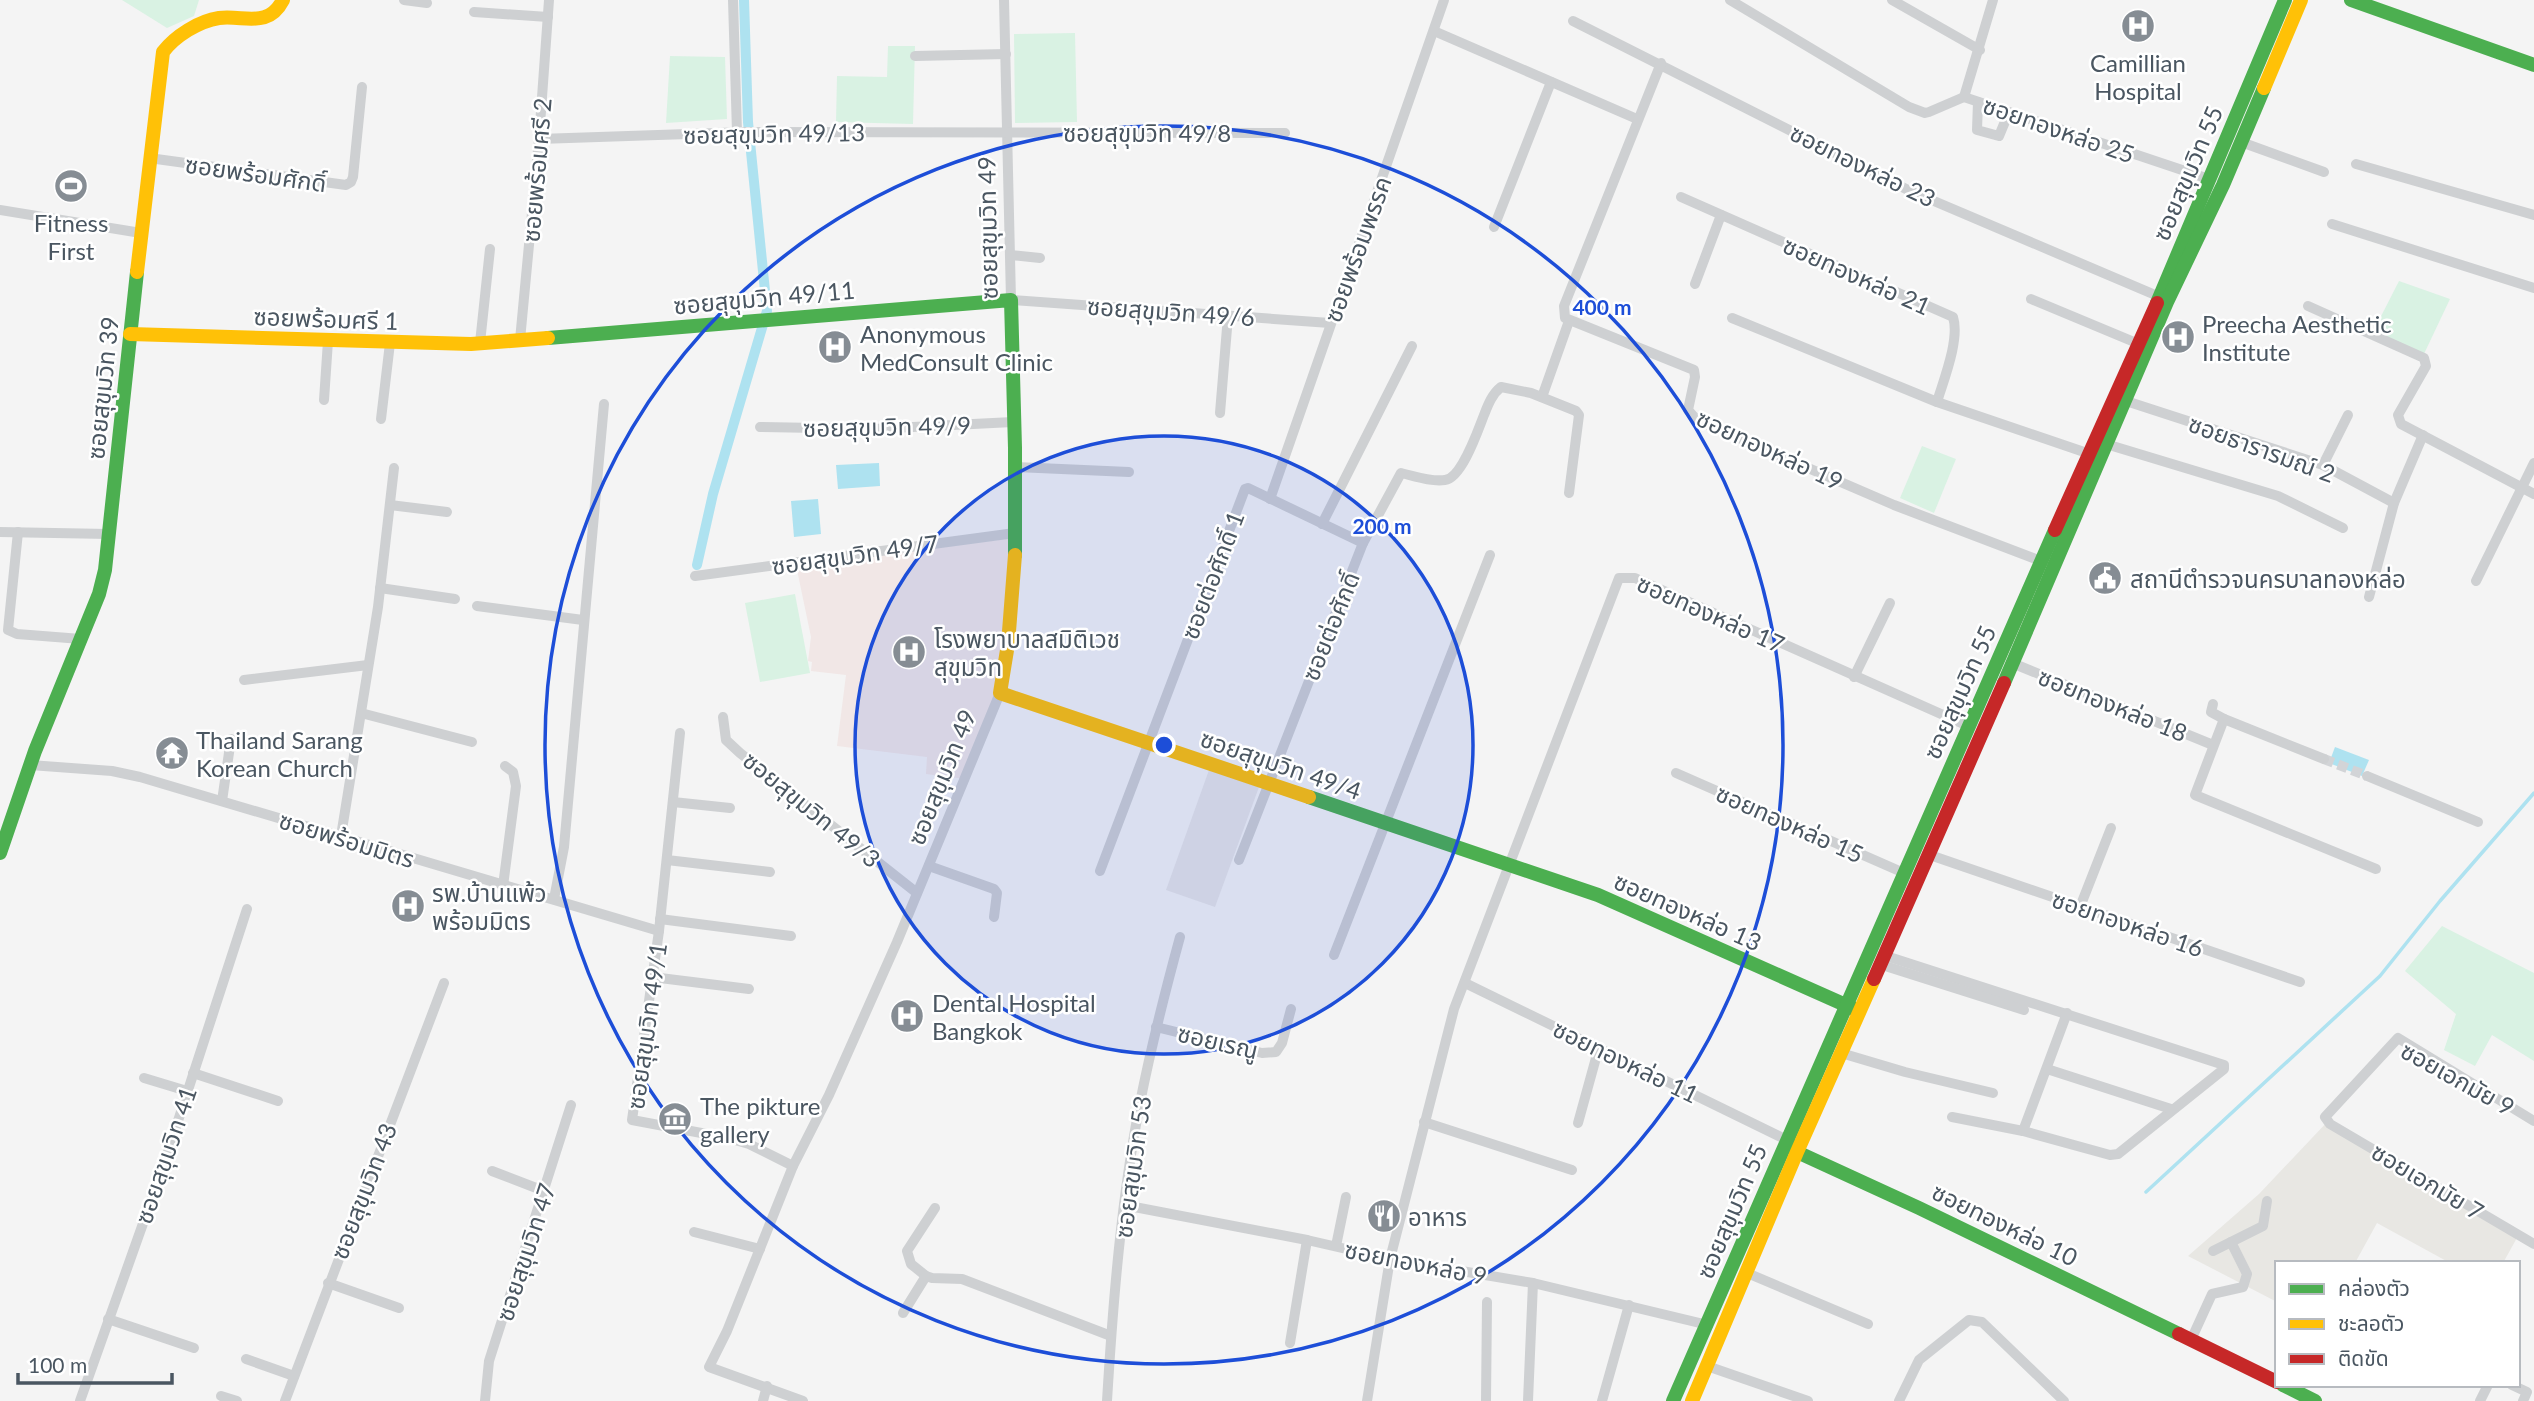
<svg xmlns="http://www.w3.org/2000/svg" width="2534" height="1401" viewBox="0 0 2534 1401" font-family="Lato,'Noto Sans Thai',sans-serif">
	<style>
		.commercial { fill: #e8e7e3 }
		.education { fill: #e6e5e6 }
		.medical { fill: #f1e7e6 }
		.green { fill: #d9f2e3 }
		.water { fill: #aee2f0 }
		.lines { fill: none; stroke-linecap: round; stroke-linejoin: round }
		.stream { stroke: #aee2f0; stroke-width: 3.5 }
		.canal { stroke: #aee2f0; stroke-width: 10 }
		.street-tunnel { stroke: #d2d4d7; stroke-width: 10; stroke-dasharray: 10 5; stroke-linecap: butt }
		.street { stroke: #ced0d2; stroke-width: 10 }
		.fast { stroke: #4caf50; stroke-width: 14 }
		.slow { stroke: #ffc107; stroke-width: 14 }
		.jam { stroke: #c62828; stroke-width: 14 }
		.ring { fill: none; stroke: #1d4ed8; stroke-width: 3.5 }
		.labels { text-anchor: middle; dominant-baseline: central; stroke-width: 5; stroke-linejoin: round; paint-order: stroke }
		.poi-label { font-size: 24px; fill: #4a5661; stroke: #fff; text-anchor: start }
		.street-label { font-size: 24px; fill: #4a5661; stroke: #fff }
		.centre { fill: #1d4ed8; stroke: #fff; stroke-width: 3.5 }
		.ring-label { font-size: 21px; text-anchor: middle; font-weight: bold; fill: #1d4ed8; stroke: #fff; stroke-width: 5; stroke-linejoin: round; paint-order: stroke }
	</style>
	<rect width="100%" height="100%" fill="#f4f4f4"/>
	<!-- commercial -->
	<polygon class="commercial" points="2329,1120 2518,1236 2503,1263 2450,1263 2377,1223 2355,1263 2277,1263 2277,1302 2188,1256 2259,1194"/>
	<!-- education -->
	<polygon class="education" points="1209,770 1259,787 1215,907 1166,890"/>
	<!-- medical -->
	<polygon class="medical" points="1015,538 1001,695 966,779 926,774 927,757 837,746 846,675 811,671 812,662 808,661 811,637 796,565"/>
	<!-- green -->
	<g class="green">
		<polygon points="122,0 199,0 194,16 167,28"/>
		<polygon points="1075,33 1077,122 1015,123 1014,34"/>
		<polygon points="888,46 915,46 913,124 836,122 837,76 887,77"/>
		<polygon points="670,56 725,57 727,119 666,123"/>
		<polygon points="2399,281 2450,299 2423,356 2372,334"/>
		<polygon points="1922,446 1956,459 1934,513 1900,498"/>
		<polygon points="795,594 810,673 760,682 745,603"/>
		<polygon points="2442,926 2534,973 2534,1061 2492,1035 2475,1066 2444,1050 2456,1014 2405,971"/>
	</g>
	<!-- water -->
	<g class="water">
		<polygon points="879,463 880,486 838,489 836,465"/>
		<polygon points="818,499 821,534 794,537 791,501"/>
		<polygon points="2335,747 2369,760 2362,776 2329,763"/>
	</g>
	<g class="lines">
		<!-- stream -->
		<polyline class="stream" points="2146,1192 2380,976 2440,901 2534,793"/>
		<!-- canal -->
		<polyline class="canal" points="697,565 713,494 767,311 748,122 744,0"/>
		<!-- street-tunnel -->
		<polyline class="street-tunnel" points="2324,759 2367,776"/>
		<!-- street -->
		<g class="street">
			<polyline points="404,0 427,3"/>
			<polyline points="733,0 737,132"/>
			<polyline points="1004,0 1011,300 1330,323"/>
			<polyline points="1730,0 1909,107 1925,113 1929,112 1964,97"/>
			<polyline points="1892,0 1980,50"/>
			<polyline points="474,12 548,17"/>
			<polyline points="1573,21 1908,190 2160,297"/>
			<polyline points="1434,31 1637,119"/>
			<polyline points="915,56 1006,54"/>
			<polyline points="1661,63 1564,306 1565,318 1694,370 1695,377 1688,410 1697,420 1894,505 2041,561"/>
			<polyline points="1964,97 2209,179"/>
			<polyline points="1964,97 1993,0"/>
			<polyline points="1978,102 1977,130 1999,136 2009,112"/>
			<polyline points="539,139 747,132 1285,133"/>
			<polyline points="2241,142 2324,172"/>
			<polyline points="149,158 346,185 351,182 353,177 362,87"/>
			<polyline points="2356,164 2534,215"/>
			<path d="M1681,197L1953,317C1960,339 1944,379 1937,402"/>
			<polyline points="0,210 141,233"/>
			<polyline points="2332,224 2534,288"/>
			<polyline points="1494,227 1551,82"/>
			<polyline points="1010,255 1040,258"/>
			<polyline points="1695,284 1721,215"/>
			<polyline points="2031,299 2139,344"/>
			<polyline points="2308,306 2424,358 2426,366 2398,415 2401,424 2534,494"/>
			<polyline points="1732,318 1937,402 2090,454"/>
			<polyline points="520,340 539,139 549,0"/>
			<polyline points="480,343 490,249"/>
			<polyline points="1542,397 1569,321"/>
			<polyline points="324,400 328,341"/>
			<polyline points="2126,401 2323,465 2394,503"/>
			<polyline points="1220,413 1228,316"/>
			<polyline points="381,419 390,343"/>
			<polyline points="760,427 873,429 1013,422"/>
			<polyline points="2106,444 2278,496 2343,528"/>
			<polyline points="2323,465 2348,415"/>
			<polyline points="1014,467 1129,472"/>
			<polyline points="1270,499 1444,0"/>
			<polyline points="390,505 447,512"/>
			<polyline points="1322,524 1412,346"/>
			<polyline points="0,532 109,534"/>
			<polyline points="18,532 8,630 17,634 81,639"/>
			<polyline points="695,576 1015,533"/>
			<polyline points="2476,581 2534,463"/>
			<polyline points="380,588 455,599"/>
			<polyline points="2369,597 2394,503 2423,435"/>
			<polyline points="477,606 583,620"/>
			<polyline points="2012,663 2213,745"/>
			<polyline points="1854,677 1890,603"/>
			<polyline points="244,680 368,665"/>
			<polyline points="2213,704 2211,712 2224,719"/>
			<polyline points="361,713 472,742"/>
			<polyline points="723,717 726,740 740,753 917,893"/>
			<polyline points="680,733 659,931 632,1120 728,1138 749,1144 793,1166"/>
			<polyline points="2324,759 2224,719 2195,795 2376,869"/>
			<polyline points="30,765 112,771 140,777 659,931"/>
			<polyline points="1676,773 1904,873"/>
			<polyline points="2367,776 2478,822"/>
			<polyline points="222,801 231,739"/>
			<polyline points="673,802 730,808"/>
			<polyline points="341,836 378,607 394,468"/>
			<polyline points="1927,854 2300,982"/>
			<polyline points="667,860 770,872"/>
			<path d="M1239,860L1363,543L1401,473C1414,476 1431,482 1445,480C1462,478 1478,430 1484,415C1488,405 1492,394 1501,387L1531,393L1576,411L1579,415L1569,493"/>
			<polyline points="929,866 994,889 997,893 994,917"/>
			<polyline points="1100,871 1245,489 1248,488 1363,543"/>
			<polyline points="503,886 516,786 513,772 505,766"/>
			<polyline points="554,899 564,847 604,404"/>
			<polyline points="2080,907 2111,828"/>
			<polyline points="660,919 791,936"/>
			<polyline points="1334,955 1490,555"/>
			<polyline points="1883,955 2224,1065 2224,1069 2118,1154 2110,1155 2023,1131 1952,1117"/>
			<polyline points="1879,964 2024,1010"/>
			<polyline points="652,977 749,989"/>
			<polyline points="1465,983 1787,1140"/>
			<polyline points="1156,1027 1262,1053 1276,1052 1282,1043 1291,1009"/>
			<polyline points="1841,1053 1905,1072 1993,1093"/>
			<polyline points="2047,1069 2171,1109"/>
			<polyline points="193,1073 278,1101"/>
			<polyline points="144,1078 187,1091"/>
			<polyline points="2534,1121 2398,1038 2325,1117 2330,1124 2534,1244"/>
			<polyline points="1424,1122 1572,1170"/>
			<polyline points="1578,1123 1599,1047"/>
			<polyline points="2023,1131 2067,1013"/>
			<polyline points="492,1171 544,1191"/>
			<polyline points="1124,1205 1307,1240 1390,1259 1533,1283 1708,1325"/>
			<polyline points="935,1208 907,1251 911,1264 926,1276 932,1278 962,1279 1111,1336"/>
			<polyline points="694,1232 760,1249"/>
			<polyline points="1336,1246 1346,1197"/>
			<polyline points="2213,1251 2263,1226 2267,1201"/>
			<polyline points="1747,1273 1868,1324"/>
			<polyline points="328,1283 399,1308"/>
			<polyline points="903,1313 926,1276"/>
			<polyline points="108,1319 194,1348"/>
			<polyline points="2191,1340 2212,1294 2243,1287 2247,1274 2231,1242"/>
			<polyline points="1290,1343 1307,1240"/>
			<polyline points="246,1359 294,1376"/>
			<polyline points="1707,1366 1808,1401"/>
			<polyline points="2512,1385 2527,1392 2523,1401"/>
			<polyline points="221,1396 237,1401"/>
			<polyline points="80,1401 162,1170 247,909"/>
			<polyline points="285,1401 444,983"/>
			<polyline points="485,1401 489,1361 571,1105"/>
			<polyline points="763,1401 767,1386"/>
			<polyline points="803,1401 709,1367 727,1331 793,1166 829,1095 897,942 1000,693"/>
			<path d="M1107,1401C1113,1302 1121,1201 1140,1103C1151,1047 1165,992 1180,937"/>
			<polyline points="1367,1401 1390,1259 1454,1009 1619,578 1635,578 1968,726"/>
			<polyline points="1486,1401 1487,1302"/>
			<polyline points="1528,1401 1533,1283"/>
			<polyline points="1602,1401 1629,1305"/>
			<polyline points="1899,1401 1919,1360 1969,1320 1982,1322 2064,1401"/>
			<polyline points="2480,1401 2488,1385"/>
		</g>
		<!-- fast -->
		<g class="fast">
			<polyline points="2351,0 2534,65"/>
			<polyline points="2157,303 2285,0"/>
			<polyline points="548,338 1011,300 1015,448 1015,555"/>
			<polyline points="2004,683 2167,302 2223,185 2264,88"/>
			<polyline points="1309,797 1598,895 1859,1011"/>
			<polyline points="0,853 35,751 99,594 105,570 137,272"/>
			<polyline points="1791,1145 1797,1152 1919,1208 2179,1334"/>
			<polyline points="2283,1385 2315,1401"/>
			<polyline points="1673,1401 2055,530"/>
		</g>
		<!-- slow -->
		<g class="slow">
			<polyline points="2264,88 2301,0"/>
			<path d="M137,272L163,52C175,36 199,21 219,18C245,15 268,29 283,0"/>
			<polyline points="130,334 471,344 548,338"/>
			<polyline points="1015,555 1008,644 1000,693 1309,797"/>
			<polyline points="1692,1401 1797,1152 1874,979"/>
		</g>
		<!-- jam -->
		<g class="jam">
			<polyline points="2055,530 2157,303"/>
			<polyline points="1874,979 2004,683"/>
			<polyline points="2179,1334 2277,1382"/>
		</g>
	</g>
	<!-- distance rings -->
	<circle cx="1164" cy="745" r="309" fill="#1d4ed8" fill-opacity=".12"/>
	<g class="ring">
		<circle cx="1164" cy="745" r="309"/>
		<circle cx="1164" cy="745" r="619"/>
	</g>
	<!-- icons -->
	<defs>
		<g id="hospital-disc" transform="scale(1.75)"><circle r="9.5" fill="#868d94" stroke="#fff"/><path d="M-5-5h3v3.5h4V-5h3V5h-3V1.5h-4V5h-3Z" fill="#fff"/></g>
		<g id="stadium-disc" transform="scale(1.75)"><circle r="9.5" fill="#868d94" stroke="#fff"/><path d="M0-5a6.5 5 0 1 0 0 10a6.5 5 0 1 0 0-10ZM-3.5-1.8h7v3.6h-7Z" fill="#fff"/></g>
		<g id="civic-disc" transform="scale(1.75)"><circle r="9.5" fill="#868d94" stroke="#fff"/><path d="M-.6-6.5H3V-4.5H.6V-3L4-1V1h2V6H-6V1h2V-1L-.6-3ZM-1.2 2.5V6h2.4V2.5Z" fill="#fff"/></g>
		<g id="temple-disc" transform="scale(1.75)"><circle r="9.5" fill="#868d94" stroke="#fff"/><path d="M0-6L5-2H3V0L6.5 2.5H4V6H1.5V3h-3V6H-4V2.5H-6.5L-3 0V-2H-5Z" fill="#fff"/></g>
		<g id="museum-disc" transform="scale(1.75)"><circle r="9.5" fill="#868d94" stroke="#fff"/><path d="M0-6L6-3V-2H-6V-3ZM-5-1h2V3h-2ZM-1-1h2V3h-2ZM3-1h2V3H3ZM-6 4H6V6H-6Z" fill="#fff"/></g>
		<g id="restaurant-disc" transform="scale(1.75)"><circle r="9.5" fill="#868d94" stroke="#fff"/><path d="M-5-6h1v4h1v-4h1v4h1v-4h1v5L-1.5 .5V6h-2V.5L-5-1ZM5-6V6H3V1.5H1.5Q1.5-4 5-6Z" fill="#fff"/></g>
	</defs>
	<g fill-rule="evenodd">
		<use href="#hospital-disc" x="2138" y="26"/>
		<use href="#stadium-disc" x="71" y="186"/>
		<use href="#hospital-disc" x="2178" y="337"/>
		<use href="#hospital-disc" x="835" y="347"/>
		<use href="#civic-disc" x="2105" y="578"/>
		<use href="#hospital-disc" x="909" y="652"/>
		<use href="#temple-disc" x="172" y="753"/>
		<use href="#hospital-disc" x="408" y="906"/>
		<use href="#hospital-disc" x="907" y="1016"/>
		<use href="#museum-disc" x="675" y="1119"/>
		<use href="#restaurant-disc" x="1384" y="1216"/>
	</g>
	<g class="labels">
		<!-- poi labels -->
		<g class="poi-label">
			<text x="2138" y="62" text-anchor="middle">Camillian<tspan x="2138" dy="28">Hospital</tspan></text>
			<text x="71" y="222" text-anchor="middle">Fitness<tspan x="71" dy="28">First</tspan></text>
			<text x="2202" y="323">Preecha Aesthetic<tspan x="2202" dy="28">Institute</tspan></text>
			<text x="860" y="333">Anonymous<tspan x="860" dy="28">MedConsult Clinic</tspan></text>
			<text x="2130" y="578">สถานีตำรวจนครบาลทองหล่อ</text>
			<text x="934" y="638">โรงพยาบาลสมิติเวช<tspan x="934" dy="28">สุขุมวิท</tspan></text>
			<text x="196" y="739">Thailand Sarang<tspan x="196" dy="28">Korean Church</tspan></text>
			<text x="432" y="892">รพ.บ้านแพ้ว<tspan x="432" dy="28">พร้อมมิตร</tspan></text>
			<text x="932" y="1002">Dental Hospital<tspan x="932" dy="28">Bangkok</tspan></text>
			<text x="700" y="1105">The pikture<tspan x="700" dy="28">gallery</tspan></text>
			<text x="1408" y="1216">อาหาร</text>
		</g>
		<!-- street labels -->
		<g class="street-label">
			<text transform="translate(2059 129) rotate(19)">ซอยทองหล่อ 25</text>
			<text x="1147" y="132">ซอยสุขุมวิท 49/8</text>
			<text transform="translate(774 133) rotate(-1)">ซอยสุขุมวิท 49/13</text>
			<text transform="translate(1863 165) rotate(26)">ซอยทองหล่อ 23</text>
			<text transform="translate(536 170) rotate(-85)">ซอยพร้อมศรี 2</text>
			<text transform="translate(256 173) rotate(8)">ซอยพร้อมศักดิ์</text>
			<text transform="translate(2187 173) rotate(-67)">ซอยสุขุมวิท 55</text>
			<text transform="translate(987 228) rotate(-91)">ซอยสุขุมวิท 49</text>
			<text transform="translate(1357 249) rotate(-70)">ซอยพร้อมพรรค</text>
			<text transform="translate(1857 275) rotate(24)">ซอยทองหล่อ 21</text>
			<text transform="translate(764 297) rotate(-5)">ซอยสุขุมวิท 49/11</text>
			<text transform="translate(1171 311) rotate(4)">ซอยสุขุมวิท 49/6</text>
			<text transform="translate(326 318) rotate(2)">ซอยพร้อมศรี 1</text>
			<text transform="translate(102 388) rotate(-84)">ซอยสุขุมวิท 39</text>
			<text transform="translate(887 426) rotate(-1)">ซอยสุขุมวิท 49/9</text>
			<text transform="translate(2262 448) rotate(20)">ซอยธารารมณ์ 2</text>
			<text transform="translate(1770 449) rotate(25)">ซอยทองหล่อ 19</text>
			<text transform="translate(855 554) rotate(-8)">ซอยสุขุมวิท 49/7</text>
			<text transform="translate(1212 575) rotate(-69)">ซอยต่อศักดิ์ 1</text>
			<text transform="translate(1711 613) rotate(24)">ซอยทองหล่อ 17</text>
			<text transform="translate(1330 626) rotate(-68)">ซอยต่อศักดิ์</text>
			<text transform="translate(1959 692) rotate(-66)">ซอยสุขุมวิท 55</text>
			<text transform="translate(2113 704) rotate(22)">ซอยทองหล่อ 18</text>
			<text transform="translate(1281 764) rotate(19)">ซอยสุขุมวิท 49/4</text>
			<text transform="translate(941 777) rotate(-68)">ซอยสุขุมวิท 49</text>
			<text transform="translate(812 809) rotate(39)">ซอยสุขุมวิท 49/3</text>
			<text transform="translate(1790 823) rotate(24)">ซอยทองหล่อ 15</text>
			<text transform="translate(347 839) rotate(17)">ซอยพร้อมมิตร</text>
			<text transform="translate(1688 911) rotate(24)">ซอยทองหล่อ 13</text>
			<text transform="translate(2128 923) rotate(19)">ซอยทองหล่อ 16</text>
			<text transform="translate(646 1026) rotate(-82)">ซอยสุขุมวิท 49/1</text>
			<text transform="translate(1218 1041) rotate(13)">ซอยเรณู</text>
			<text transform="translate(1626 1061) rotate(26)">ซอยทองหล่อ 11</text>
			<text transform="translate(2458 1078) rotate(29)">ซอยเอกมัย 9</text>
			<text transform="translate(165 1155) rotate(-71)">ซอยสุขุมวิท 41</text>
			<text transform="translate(1132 1167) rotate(-82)">ซอยสุขุมวิท 53</text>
			<text transform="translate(2428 1181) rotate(31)">ซอยเอกมัย 7</text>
			<text transform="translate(363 1191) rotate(-69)">ซอยสุขุมวิท 43</text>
			<text transform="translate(1731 1211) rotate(-67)">ซอยสุขุมวิท 55</text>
			<text transform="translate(2005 1224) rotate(26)">ซอยทองหล่อ 10</text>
			<text transform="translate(525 1252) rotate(-72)">ซอยสุขุมวิท 47</text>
			<text transform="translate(1416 1262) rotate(11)">ซอยทองหล่อ 9</text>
		</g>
	</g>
	<circle cx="1164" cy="745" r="10" class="centre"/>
	<g class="ring-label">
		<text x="1602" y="315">400 m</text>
		<text x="1382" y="534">200 m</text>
	</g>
	<!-- legend -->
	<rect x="2275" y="1261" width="245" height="126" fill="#ffffff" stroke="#b7bbc0" stroke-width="2"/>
	<rect x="2289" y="1284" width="35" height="10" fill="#4caf50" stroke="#b7bbc0" stroke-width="2"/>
	<text x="2338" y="1296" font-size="21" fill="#4a5661">คล่องตัว</text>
	<rect x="2289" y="1319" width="35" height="10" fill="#ffc107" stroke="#b7bbc0" stroke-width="2"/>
	<text x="2338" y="1331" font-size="21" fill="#4a5661">ชะลอตัว</text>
	<rect x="2289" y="1354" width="35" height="10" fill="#c62828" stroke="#b7bbc0" stroke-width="2"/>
	<text x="2338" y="1366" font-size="21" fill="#4a5661">ติดขัด</text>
	<!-- scale -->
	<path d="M18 1373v10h154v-10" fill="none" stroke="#4a5661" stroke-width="3.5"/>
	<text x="28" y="1373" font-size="21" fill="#4a5661" stroke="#ffffff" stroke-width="5" paint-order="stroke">100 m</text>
</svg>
